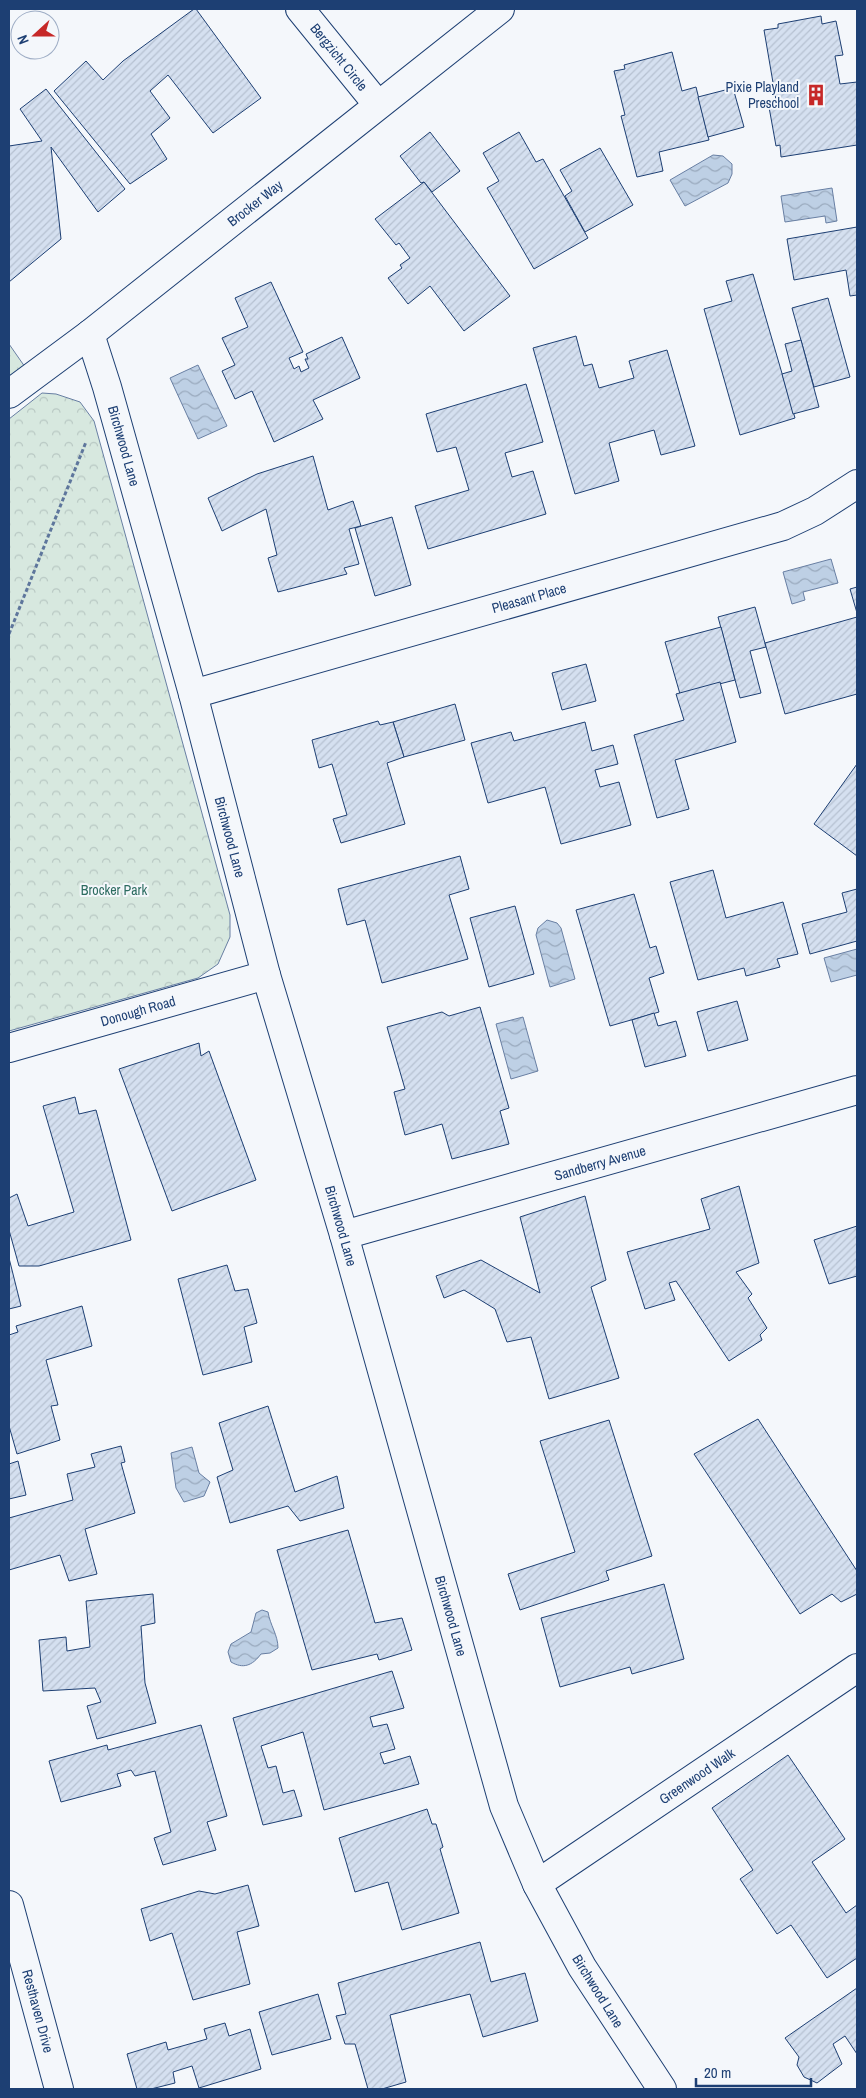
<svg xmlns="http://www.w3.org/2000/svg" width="866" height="2098" viewBox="0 0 866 2098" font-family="'Archivo Narrow',sans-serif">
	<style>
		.grass { fill: url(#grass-tufts); stroke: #687fa3 }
		.park { fill: url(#park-crowns); stroke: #687fa3 }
		.water { fill: url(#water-waves); stroke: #687fa3 }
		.building { fill: url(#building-hatch); stroke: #1d3f73 }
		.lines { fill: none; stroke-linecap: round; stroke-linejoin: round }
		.street-casing { stroke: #1d3f73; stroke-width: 30 }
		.path { stroke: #5e769c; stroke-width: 3; stroke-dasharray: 4 2.5; stroke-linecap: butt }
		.street { stroke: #f4f7fb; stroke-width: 28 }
		.labels { text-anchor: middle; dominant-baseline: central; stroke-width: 4; stroke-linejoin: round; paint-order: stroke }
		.street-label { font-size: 14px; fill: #1d3f73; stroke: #f4f7fb }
		.poi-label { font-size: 14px; fill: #1d3f73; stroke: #f4f7fb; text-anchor: end }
		.park-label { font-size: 14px; fill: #2c6c60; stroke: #f4f7fb }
	</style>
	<defs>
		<pattern id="grass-tufts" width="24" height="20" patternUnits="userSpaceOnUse" patternTransform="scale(1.25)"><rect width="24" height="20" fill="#d7e8df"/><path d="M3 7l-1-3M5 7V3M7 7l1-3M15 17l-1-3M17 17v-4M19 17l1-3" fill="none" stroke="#b8c8c3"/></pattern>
		<pattern id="park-crowns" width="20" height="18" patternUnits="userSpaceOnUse" patternTransform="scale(1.25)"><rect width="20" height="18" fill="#d7e8df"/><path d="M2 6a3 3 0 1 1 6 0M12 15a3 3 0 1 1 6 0" fill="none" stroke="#b8c8c3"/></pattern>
		<pattern id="water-waves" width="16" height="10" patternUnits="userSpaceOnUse" patternTransform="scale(1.25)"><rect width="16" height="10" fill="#bed0e5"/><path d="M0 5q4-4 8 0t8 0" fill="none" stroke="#9aaabe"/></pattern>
		<pattern id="building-hatch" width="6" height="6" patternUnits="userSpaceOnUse" patternTransform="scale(1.25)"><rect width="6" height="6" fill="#d5e0f0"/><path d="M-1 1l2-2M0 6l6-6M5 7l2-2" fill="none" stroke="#b6c1d1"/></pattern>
	</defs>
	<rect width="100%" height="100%" fill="#f4f7fb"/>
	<!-- grass -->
	<polygon class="grass" points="9,344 32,377 9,394"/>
	<!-- park -->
	<polygon class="park" points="42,393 56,394 80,402 94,421 230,915 230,937 218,964 198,978 9,1031 9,419"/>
	<!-- water -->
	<g class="water">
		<polygon points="713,155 723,156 732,164 732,174 728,183 685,206 670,180"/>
		<polygon points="832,188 837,221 826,223 825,216 785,222 781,196"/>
		<polygon points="198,365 227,426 198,439 170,378"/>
		<polygon points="831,559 838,583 803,592 805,600 792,604 783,572"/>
		<polygon points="547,920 557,923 561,928 575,979 550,987 536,935 538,928"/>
		<polygon points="857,949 857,975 831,982 824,958"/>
		<polygon points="523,1017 538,1071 511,1079 496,1024"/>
		<polygon points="192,1447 199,1473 210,1482 204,1496 184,1502 176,1488 171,1453"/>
		<path d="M262,1610L268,1612C270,1625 278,1635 278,1648L270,1653L261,1654C252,1666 243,1669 231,1662L228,1652L231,1644L251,1632L256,1613Z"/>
	</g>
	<!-- building -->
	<g class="building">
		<polygon points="194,9 196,9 261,98 213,133 168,75 150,91 170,118 151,134 167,159 130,184 54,91 86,61 103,80 123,61"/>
		<polygon points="821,16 822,24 836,21 843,55 835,56 840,84 857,82 857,145 781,157 780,145 776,146 769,107 777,106 764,30 778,28 778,24"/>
		<polygon points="672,52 682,91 696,87 709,140 659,152 663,171 637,177 621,116 625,115 614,71 625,69 624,65"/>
		<polygon points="733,88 744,127 708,137 698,97"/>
		<polygon points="46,89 125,189 98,212 51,147 61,239 9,282 9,146 42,141 20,109"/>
		<polygon points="430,132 460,171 432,192 424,182 421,183 400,156"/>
		<polygon points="519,132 536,162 543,159 588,238 534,269 487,188 499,181 483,153"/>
		<polygon points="600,148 633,205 585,232 565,196 572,191 560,170"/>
		<polygon points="424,182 510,296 464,331 430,286 408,304 388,278 402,268 400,265 410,258 399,243 396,245 375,219"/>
		<polygon points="857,227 857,295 850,296 846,270 794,280 787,239"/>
		<polygon points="753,274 795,418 740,435 704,309 732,301 726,281"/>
		<polygon points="271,282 303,352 289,358 294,369 299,366 301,372 309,368 305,359 308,359 306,354 342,337 360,378 313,400 323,419 274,442 252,391 235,399 222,371 235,365 222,338 248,327 235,298"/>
		<polygon points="828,298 850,377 814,387 792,308"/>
		<polygon points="576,336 584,366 592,364 599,388 634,378 629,361 667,350 695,446 661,455 654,430 609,443 619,481 575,494 533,348"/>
		<polygon points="801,340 819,407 793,414 782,374 792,371 785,344"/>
		<polygon points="526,384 543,442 505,453 512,477 533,471 546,514 428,549 415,506 469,490 456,447 437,452 426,414"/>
		<polygon points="313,456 328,510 353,501 361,526 349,529 359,564 344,568 347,574 278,592 268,558 277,555 266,509 222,531 208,498 257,474"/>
		<polygon points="392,517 411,585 375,596 355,528"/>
		<polygon points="857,587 857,613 850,589"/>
		<polygon points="755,607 766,647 750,651 761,693 740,698 718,617"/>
		<polygon points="857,617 857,694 785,714 765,643"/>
		<polygon points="721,627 735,680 680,694 665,642"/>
		<polygon points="586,664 596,701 562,710 552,673"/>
		<polygon points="720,682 736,742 675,760 689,809 657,818 634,735 684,720 676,694"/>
		<polygon points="455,704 465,740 404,757 393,722"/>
		<polygon points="378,721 380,725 393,722 404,757 387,763 405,824 341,843 333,819 347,815 332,764 319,768 312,740"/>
		<polygon points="585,722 592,751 613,745 618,764 595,770 600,787 619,782 631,825 561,844 545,787 488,803 471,743 511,732 514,741"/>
		<polygon points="857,764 857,856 814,824"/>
		<polygon points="460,856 469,889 449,895 468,959 382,983 365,920 347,925 338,889"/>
		<polygon points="713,870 726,918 783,902 798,954 777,959 780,967 746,976 744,968 698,980 670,882"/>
		<polygon points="857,889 857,941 810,954 802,924 847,912 842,893"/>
		<polygon points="634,894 650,948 656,946 664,973 649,978 659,1012 610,1026 576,910"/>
		<polygon points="515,906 534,974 489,987 470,918"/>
		<polygon points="737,1001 748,1040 708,1051 697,1012"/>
		<polygon points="480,1007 509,1108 500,1111 509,1144 452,1159 442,1124 405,1135 394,1092 405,1089 387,1027 442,1012 449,1016"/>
		<polygon points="654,1013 658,1026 676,1021 686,1056 645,1067 632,1020"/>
		<polygon points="199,1043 201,1056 209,1051 256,1180 172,1211 119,1069"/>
		<polygon points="75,1097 79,1114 96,1110 131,1240 39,1266 19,1266 9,1230 9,1198 17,1194 28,1226 74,1212 43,1106"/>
		<polygon points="739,1186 759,1263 736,1272 752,1294 748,1298 767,1328 760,1335 762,1340 729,1361 676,1281 669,1283 675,1300 645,1309 627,1252 710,1229 701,1199"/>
		<polygon points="585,1196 606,1280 591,1287 619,1378 549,1399 531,1337 507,1342 495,1309 464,1290 444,1298 436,1276 481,1260 540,1293 520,1217"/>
		<polygon points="857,1226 857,1276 829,1284 814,1240"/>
		<polygon points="9,1258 21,1306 9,1309"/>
		<polygon points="227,1265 235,1291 248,1289 257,1323 244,1327 252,1362 203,1375 178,1279"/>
		<polygon points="82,1306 92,1346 46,1360 58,1405 51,1406 60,1440 17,1454 9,1426 9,1335 18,1332 16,1326"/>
		<polygon points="268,1406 295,1492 337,1476 344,1508 300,1521 288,1506 230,1523 217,1477 233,1470 219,1423"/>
		<polygon points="758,1419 857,1571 857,1594 841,1602 832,1594 800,1614 694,1454"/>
		<polygon points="609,1420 652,1556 606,1571 609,1580 520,1610 508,1574 575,1552 540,1441"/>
		<polygon points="121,1446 125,1462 121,1463 135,1513 85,1529 97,1574 69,1581 60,1555 9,1570 9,1518 73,1500 67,1474 95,1467 91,1454"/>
		<polygon points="18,1461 26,1495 9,1499 9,1464"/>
		<polygon points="348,1530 375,1623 402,1618 412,1650 379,1660 377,1654 312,1670 277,1550"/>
		<polygon points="664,1584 684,1659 632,1674 630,1667 560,1687 541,1618"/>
		<polygon points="153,1594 155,1623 141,1626 145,1683 156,1723 97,1739 87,1706 101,1702 95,1688 43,1691 39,1640 66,1637 67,1651 90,1647 86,1601"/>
		<polygon points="392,1671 404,1708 370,1717 373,1727 387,1724 395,1749 380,1753 384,1764 410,1756 419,1784 324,1810 303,1732 261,1746 268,1768 276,1766 283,1793 294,1790 302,1816 263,1825 233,1718"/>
		<polygon points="201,1725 227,1816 207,1822 216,1850 163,1865 154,1838 171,1832 155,1771 135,1776 131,1770 117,1774 121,1786 61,1802 49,1761 107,1745 108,1750"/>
		<polygon points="788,1755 845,1839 812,1862 846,1913 857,1905 857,1958 827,1978 791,1925 777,1934 740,1879 753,1870 712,1808"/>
		<polygon points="427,1809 432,1824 436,1824 443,1847 440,1849 459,1913 402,1930 388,1882 355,1892 339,1838"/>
		<polygon points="248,1885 259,1926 237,1932 250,1984 193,2000 172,1933 150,1941 141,1909 199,1891 215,1894"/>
		<polygon points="480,1942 491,1982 525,1973 538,2021 483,2037 470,1994 390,2015 406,2082 382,2089 368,2089 355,2044 345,2044 336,2016 346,2014 338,1983"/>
		<polygon points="857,1988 857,2054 845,2036 833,2044 842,2064 817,2083 804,2077 797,2065 799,2057 785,2038"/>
		<polygon points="318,1994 331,2039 272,2055 259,2012"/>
		<polygon points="225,2023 229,2036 250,2029 261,2069 199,2088 192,2066 173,2072 175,2083 151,2089 137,2089 127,2054 166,2042 168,2050 207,2039 204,2029"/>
	</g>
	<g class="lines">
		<!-- street casing -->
		<g class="street-casing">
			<g id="street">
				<polyline points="300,9 378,105"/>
				<polyline points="90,334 107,387 193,694 266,975 344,1235 504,1806 537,1884 582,1967 662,2089"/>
				<polyline points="9,394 90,334 500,9"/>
				<polyline points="193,694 783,526 815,511 857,484"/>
				<polyline points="9,1048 266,975"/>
				<polyline points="344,1235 857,1090"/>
				<polyline points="537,1884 857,1668"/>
				<polyline points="9,1905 59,2089"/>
			</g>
		</g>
		<!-- path -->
		<polyline class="path" points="9,634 86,442"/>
		<!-- street -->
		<use href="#street" class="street"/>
	</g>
	<!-- icons -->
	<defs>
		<g id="building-bare" transform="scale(1.725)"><path d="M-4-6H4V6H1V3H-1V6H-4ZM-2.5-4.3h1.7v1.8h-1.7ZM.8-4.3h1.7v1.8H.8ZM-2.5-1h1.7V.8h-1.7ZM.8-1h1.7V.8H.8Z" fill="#c62828" stroke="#f4f7fb" stroke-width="2.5" paint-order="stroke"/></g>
	</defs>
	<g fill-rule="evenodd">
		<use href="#building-bare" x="816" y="95"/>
	</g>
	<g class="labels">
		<!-- street labels -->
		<g class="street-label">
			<text transform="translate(339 57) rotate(51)">Bergzicht Circle</text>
			<text transform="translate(255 203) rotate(-38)">Brocker Way</text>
			<text transform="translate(124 446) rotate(74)">Birchwood Lane</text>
			<text transform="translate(529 598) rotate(-16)">Pleasant Place</text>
			<text transform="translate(230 837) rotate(75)">Birchwood Lane</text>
			<text transform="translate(138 1011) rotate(-16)">Donough Road</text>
			<text transform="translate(600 1163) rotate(-16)">Sandberry Avenue</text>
			<text transform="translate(341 1226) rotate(74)">Birchwood Lane</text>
			<text transform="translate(451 1616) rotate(74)">Birchwood Lane</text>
			<text transform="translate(697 1776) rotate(-34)">Greenwood Walk</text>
			<text transform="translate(598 1991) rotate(58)">Birchwood Lane</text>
			<text transform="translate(38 2011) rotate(75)">Resthaven Drive</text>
		</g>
		<!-- poi labels -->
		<g class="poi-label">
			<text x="799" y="87">Pixie Playland<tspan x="799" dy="16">Preschool</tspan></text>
		</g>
		<!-- park labels -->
		<g class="park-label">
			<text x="114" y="890">Brocker Park</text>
		</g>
	</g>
	<!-- border -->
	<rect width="866" height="2098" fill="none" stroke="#1d3f73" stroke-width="20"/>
	<!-- north arrow -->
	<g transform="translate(35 35) rotate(249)"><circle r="24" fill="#f4f7fb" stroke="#9eadc5"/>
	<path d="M0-4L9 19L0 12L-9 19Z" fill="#c62828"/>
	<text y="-8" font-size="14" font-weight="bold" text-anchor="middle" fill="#1d3f73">N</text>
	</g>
	<!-- scale -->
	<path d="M696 2078v8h115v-8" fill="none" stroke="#1d3f73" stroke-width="2.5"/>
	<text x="704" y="2078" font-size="15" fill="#1d3f73" stroke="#f4f7fb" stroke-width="4" paint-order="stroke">20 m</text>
</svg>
